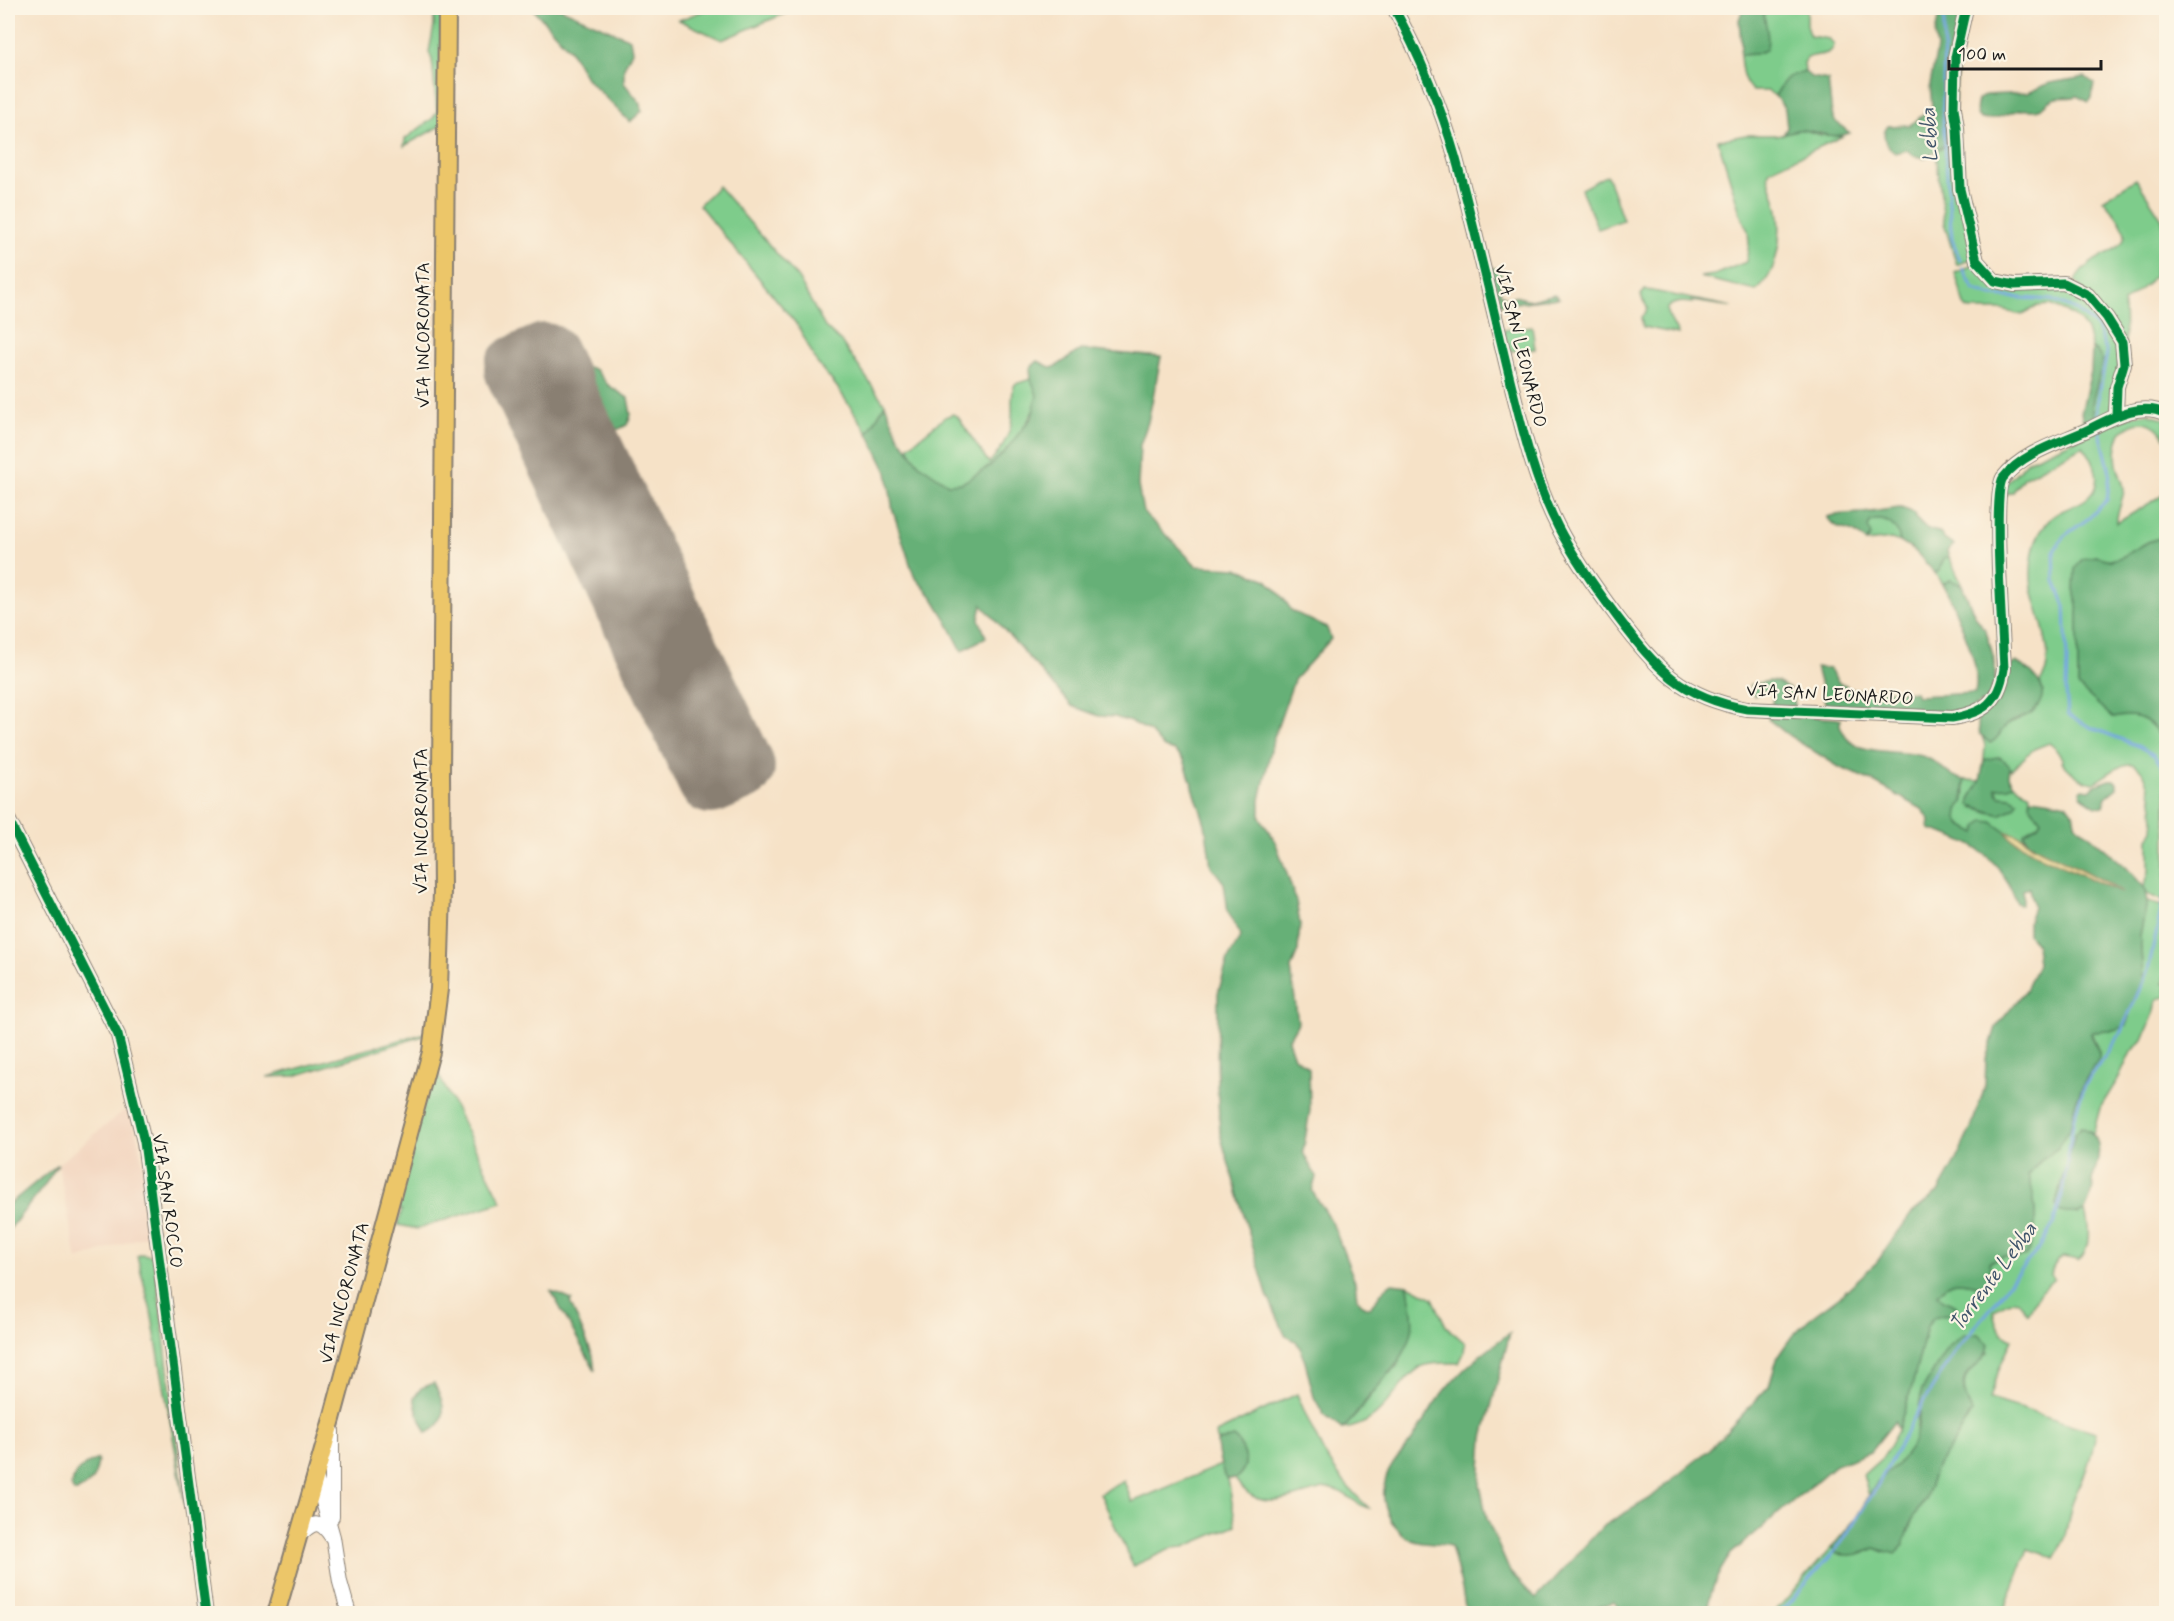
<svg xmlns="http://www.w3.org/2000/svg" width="2174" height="1621" viewBox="0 0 2174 1621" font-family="Mynerve,sans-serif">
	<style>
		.built { fill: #f2d4be }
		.green { fill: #7ecc8b; stroke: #4d7454; stroke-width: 1.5 }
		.forest { fill: #66b077; stroke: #41664a; stroke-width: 1.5 }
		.sand { fill: #eeda9e; stroke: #857b5d; stroke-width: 1.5 }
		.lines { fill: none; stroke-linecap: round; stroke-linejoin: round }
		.stream { stroke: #75a7e0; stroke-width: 3 }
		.runway { stroke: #897f72; stroke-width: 68 }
		.minor-casing { stroke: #897f72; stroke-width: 16 }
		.major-casing { stroke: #897f72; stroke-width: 20 }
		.minor { stroke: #fff; stroke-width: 14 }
		.major { stroke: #ecc669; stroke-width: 16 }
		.cycleway-casing { stroke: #fcf5e5; stroke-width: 13 }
		.cycleway { stroke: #00873e; stroke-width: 9 }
		.labels { text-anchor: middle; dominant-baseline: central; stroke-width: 4.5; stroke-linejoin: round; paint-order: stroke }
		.street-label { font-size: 18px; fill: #1c1c1c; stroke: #fcf5e5 }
		.water-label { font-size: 20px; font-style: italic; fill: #40546a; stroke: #fcf5e5 }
	</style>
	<rect width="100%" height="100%" fill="#fcf5e5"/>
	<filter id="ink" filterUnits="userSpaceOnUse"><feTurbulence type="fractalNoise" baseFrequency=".0167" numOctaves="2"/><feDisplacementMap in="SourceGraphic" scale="12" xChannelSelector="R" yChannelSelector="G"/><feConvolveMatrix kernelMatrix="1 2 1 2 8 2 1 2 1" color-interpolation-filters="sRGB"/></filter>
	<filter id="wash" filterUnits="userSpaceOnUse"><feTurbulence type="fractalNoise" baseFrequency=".008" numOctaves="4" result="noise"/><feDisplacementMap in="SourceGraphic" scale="24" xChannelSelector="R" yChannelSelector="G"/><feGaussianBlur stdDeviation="1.35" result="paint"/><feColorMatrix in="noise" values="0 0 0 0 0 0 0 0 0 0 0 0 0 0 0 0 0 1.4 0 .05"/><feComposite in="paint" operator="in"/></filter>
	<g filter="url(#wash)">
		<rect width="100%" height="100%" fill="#f6e2c7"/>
		<!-- built -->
		<polygon class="built" points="131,1105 144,1171 150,1234 77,1260 58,1164"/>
		<!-- green -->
		<g class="green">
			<polygon points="434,8 441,8 442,125 404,146 405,139 433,118 437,112 432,60 429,52 434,26"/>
			<polygon points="710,8 798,8 722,40 679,20"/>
			<path d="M1763,8H1807V29L1810,36L1829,39L1834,44C1833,57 1817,53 1807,58L1804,63L1805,72C1784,77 1787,77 1775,96L1768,91H1753C1742,82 1741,68 1740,55L1755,54L1767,34L1763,22Z"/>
			<path d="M1801,129L1821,135L1843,136L1770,170L1768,175C1771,189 1778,203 1779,217C1782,241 1776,276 1756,291L1700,277L1714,275L1746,262L1749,244L1748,231L1741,216L1718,140L1746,135H1777Z"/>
			<polygon points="1951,144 1975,258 1957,265 1944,223 1936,150"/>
			<polygon points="1607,175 1623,220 1598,229 1581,189"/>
			<path d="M2136,179L2162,219L2165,237L2153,277L2146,285L2124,302L2125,346L2075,281C2096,241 2157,258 2103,200Z"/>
			<polygon points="718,186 798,278 825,327 842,343 885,404 868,433 837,387 817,363 798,326 699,205"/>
			<polygon points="1977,263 1992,280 2073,289 2096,306 2121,354 2110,417 2095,423 2092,404 2098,386 2097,352 2092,349 2087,330 2080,321 2072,315 2051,305 2038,306 2022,315 2002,310 1970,310 1966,308 1955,273"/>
			<path d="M1645,290L1653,291L1732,307L1692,301L1693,303C1684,302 1674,301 1667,308V313L1678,334L1643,327L1641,318C1653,304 1644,308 1641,295Z"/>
			<polygon points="1532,326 1535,349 1509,351 1503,330"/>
			<path d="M1031,379C1033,384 1037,391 1037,396C1036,424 978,490 949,484C944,483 922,467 918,463C914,459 911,452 908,447L945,417L953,414L958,417L989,463C1001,450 1011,435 1012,417C1013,406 1010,394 1015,384Z"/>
			<path d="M2147,413L2163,418L2166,421V439C2154,420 2139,416 2121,432C2115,447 2114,460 2120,475C2122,481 2124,484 2124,490C2123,501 2116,511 2117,523L2166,493V536L2148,542L2122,557L2111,560L2095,556L2074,588L2078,612V686L2113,718C2141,711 2155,722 2166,747V902L2146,894L2144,887L2149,872V839C2160,827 2151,765 2131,764C2120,763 2104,778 2093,783C2079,780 2072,773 2062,762L2063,760L2055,748L2049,743L2034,749L2011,770L2000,757L1984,760L1985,745L1982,736L1990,743L2007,724L2021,718L2043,691L2040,682C2059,659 2037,614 2032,588C2030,577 2031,563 2033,552C2035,540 2042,527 2050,519C2060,509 2075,507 2086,499C2105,485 2095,461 2083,446L2023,478L2013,492L2004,495L2005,484L2029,460L2130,416Z"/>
			<path d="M1880,519C1893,523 1898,529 1900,542L1891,539L1866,542L1870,536L1868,527L1871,521Z"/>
			<polygon points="1944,557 1949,557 1962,585 1950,580 1942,584 1935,573 1939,571"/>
			<path d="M1965,780L1981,781L1970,799L1973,807C1992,812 1997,819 2015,807L2011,797L2000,796L1996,789L2014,784L2030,794L2029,804L2041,820C2037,827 2029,828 2023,834L2025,838L2006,832L1992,822L1976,833C1967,828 1951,823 1959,808C1962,801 1961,808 1964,800C1965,794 1965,787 1965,780Z"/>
			<path d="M2147,902L2166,907V968L2163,983H2166V997L2157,999L2155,1011L2143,1040L2131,1052L2120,1076L2100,1108L2093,1134L2089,1130L2075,1134L2057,1199L2056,1206L2078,1214L2085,1211C2089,1226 2092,1250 2078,1260L2063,1257C2056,1261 2052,1267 2051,1275L2054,1279L2040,1292L2028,1314L2019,1302C2008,1299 2003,1304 1994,1311C1994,1323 2000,1334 2012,1339L1999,1369L1990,1399L2096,1432C2094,1448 2089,1463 2083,1478C2080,1486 2074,1495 2072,1504C2068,1521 2065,1544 2055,1558L2028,1549L2003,1613L1773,1614L1832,1547L1837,1554H1862L1875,1548L1884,1552L1910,1531L1913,1517L1925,1499L1937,1465L1954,1442L1972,1412C1957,1381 1964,1375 1988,1353L1947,1348C1939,1363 1923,1390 1919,1406C1916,1421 1919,1433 1911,1447C1900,1466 1881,1477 1869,1496L1863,1475L1883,1457L1898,1430L1912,1386L1927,1326L1934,1318L1956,1306L1943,1300L1938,1294C1953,1275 1966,1283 1987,1287L1989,1262L2003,1256L2018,1258L2025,1256C2039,1233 2037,1201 2028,1176L2042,1159L2058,1148L2070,1129L2075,1104L2099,1052L2091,1032L2110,1031L2127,1025L2130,1010L2137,996L2142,967L2140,935Z"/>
			<polygon points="429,1032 429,1034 295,1076 267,1077"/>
			<polygon points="434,1065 502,1202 417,1229 398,1225 402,1210 395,1208"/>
			<polygon points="142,1254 154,1256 185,1506 151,1311 137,1256"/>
			<path d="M1408,1285L1433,1298L1446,1326L1465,1343L1464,1353L1459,1363C1448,1363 1436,1362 1426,1365C1418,1367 1413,1373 1407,1379C1387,1402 1376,1425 1343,1429L1357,1414L1384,1379L1397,1366L1412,1329Z"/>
			<path d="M1297,1394C1317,1442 1330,1473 1369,1508C1355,1505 1346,1491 1332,1489C1323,1487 1314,1492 1305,1494C1274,1504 1255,1507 1235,1479C1251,1466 1247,1452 1234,1437L1217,1442L1216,1433Z"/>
			<polygon points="1223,1464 1224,1476 1228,1479 1236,1525 1184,1547 1173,1548 1133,1566 1100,1493 1124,1481 1132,1502"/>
		</g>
		<!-- forest -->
		<g class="forest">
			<polygon points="532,8 562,8 564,10 630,39 632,51 624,68 624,83 641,104 642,111 630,122 586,78 570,50"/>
			<path d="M1743,8H1763C1764,21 1771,37 1766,50L1755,54L1740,55L1741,43L1739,20Z"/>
			<path d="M1940,8H1963L1951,144L1942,146L1926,158L1914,156L1907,150L1895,153C1886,147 1880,135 1888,126L1910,125L1932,107L1930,85L1937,48L1935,35Z"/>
			<path d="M1805,72L1811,77L1828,80L1832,114L1835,121L1850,133C1828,140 1822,131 1802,130C1797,129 1789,132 1783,134L1787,128L1785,109L1775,96C1787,77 1783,77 1805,72Z"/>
			<path d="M2085,77L2094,83L2092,98L2089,102L2077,96C2069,99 2062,96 2054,99C2048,101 2044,108 2039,109C2033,111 2026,109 2020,110C2006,113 1968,135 1978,100L1985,95L2027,93L2050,83Z"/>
			<path d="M1487,267C1512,269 1496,281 1501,294L1507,298L1514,296L1531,300L1554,294L1559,298L1497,305Z"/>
			<polygon points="2092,349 2097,352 2103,360 2092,404 2095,423 2085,427 2081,413 2091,371"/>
			<path d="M1081,350L1161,357L1148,422L1140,445L1138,486L1143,512L1197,566L1237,568L1267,580L1281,595L1292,611L1327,628L1331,639L1294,680L1273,740L1260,800V817L1275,841L1286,871L1296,901L1300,924L1298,951L1291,968L1298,1023L1288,1040L1294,1057L1309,1068L1310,1110L1303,1152L1316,1177L1312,1191L1332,1222L1355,1282L1357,1298L1365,1307L1370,1308L1384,1289L1392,1283L1408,1285C1409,1299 1415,1318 1412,1331C1406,1359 1387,1375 1369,1397C1360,1408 1353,1419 1343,1429L1324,1415L1314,1397L1303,1354L1296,1341L1286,1336L1267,1295L1220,1134L1217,1083L1218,993L1228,959L1241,936L1228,912L1224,883L1211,866L1205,824L1184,760L1175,751L1164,748L1150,732L1136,724L1115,717L1099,716L1072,706L982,605L979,619L986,637L962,651L944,616L933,598L914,576L893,511L887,472L868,433L885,404L899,437L919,464L948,484L962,483L990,466L1005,451L1032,417L1037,395L1031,379L1030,368L1038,361L1052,368C1063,364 1070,355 1081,350Z"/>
			<polygon points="586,366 596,370 608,385 628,398 631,415 627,425 619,429 613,428 603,412 599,402 594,399 592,394 578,381 577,370"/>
			<path d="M1901,508L1915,513C1917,524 1927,530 1939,532L1945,540L1954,545L1947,551L1949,557L1944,558L1939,571L1935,573L1916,552L1900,542C1897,526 1888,517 1871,521L1868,527L1871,536L1866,542C1862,539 1858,534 1853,532C1840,526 1838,532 1827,517C1839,513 1849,514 1861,513C1875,512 1887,509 1901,508Z"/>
			<path d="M2166,536V747C2154,722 2141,711 2113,718L2078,686V612L2074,588L2075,569L2082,559L2095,556L2111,560L2122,557L2148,542Z"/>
			<path d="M1950,580L1962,585L1975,616L1986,631L1995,662V682L1989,698L1966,712L1827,710L1816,667L1829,669L1840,684L1846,685L1848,689L1915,692L1917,696L1975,693C1982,661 1959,625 1949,594L1942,584Z"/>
			<path d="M2016,662C2037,674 2055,693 2031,713C2024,718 2016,719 2009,723C2001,728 2000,739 1990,743L1980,734L1977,720L2007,672L2011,665Z"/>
			<polygon points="1769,681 1777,682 1791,690 1796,708 1771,706 1774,696 1771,692 1764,690 1754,696 1750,685"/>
			<path d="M1771,714L1841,719C1839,724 1840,726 1843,732C1854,758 1902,748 1925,757C1939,762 1950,778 1965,780L1963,802L1958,810L1957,819L1961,825L1976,833L1978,826L1984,821L1992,822L2006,832L2012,839L2036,854L2119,892C2096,870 2036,857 2023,834L2038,825L2041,820L2029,804L2030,798C2034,797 2061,803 2067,804L2073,812L2075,823L2126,867L2144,887L2147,902L2140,935L2143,980L2130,1010L2127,1026L2110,1031L2091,1032L2092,1039L2099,1052V1058L2084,1083L2075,1104L2070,1129L2058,1148L2042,1159L2028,1176C2037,1201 2039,1233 2026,1256L2018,1258L2003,1256L1989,1262L1991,1272L1987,1287C1966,1283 1953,1275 1938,1294L1943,1300L1956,1306L1955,1312L1934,1318L1927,1326L1912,1386L1898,1430L1895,1421L1870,1452L1834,1466L1731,1554C1715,1577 1712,1588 1706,1613H1625L1614,1602L1595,1608L1588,1613H1466L1462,1589L1451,1546C1434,1542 1414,1547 1400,1532C1386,1518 1380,1498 1386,1478C1391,1462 1403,1453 1412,1440C1423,1422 1434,1404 1448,1387C1465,1366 1488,1348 1510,1333L1483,1438L1480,1485L1487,1519L1510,1572L1536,1599L1604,1525L1649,1499L1712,1447L1769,1386L1778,1356L1792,1336L1809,1319L1840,1296L1877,1262L1911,1214L1938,1192L1954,1164L1971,1128L1985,1086L1986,1059L1996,1027L2026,990L2038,964L2036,945L2028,934V921L2033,907L2029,888L2023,890V898L2021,905L2016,903C2003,859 1973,841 1929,829L1930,820L1922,809L1872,781L1839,767L1788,735L1768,719Z"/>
			<polygon points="1997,757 2004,760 2010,767 2009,776 2014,784 2009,787 1996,788 1997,793 2000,796 2011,797 2018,801 2015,807 2000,815 1970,805 1970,799 1980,782 1984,760"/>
			<polygon points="2109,780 2114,780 2117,783 2117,788 2106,797 2103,807 2096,806 2081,796 2080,792 2083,789 2090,790 2095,785"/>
			<path d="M2081,1127C2104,1136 2100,1155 2094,1175C2093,1179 2093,1184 2093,1189C2092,1196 2088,1204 2085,1211C2077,1214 2069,1214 2060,1212L2056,1206L2057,1199L2075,1134Z"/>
			<polygon points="58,1164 44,1186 8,1231 8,1205"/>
			<polygon points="551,1291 572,1300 570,1302 593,1356 595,1371"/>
			<path d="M1964,1334H1978L1989,1345C1982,1376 1948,1363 1972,1412L1954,1442L1937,1465L1925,1499L1913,1517L1904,1545L1895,1554L1875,1548C1861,1555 1852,1556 1837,1554L1832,1547L1856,1518L1878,1481L1898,1464L1912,1445L1918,1427L1921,1392L1947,1348Z"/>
			<path d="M434,1383C445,1403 450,1423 427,1433L418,1414L414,1398L421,1388Z"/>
			<path d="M1234,1437C1247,1452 1251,1466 1235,1479H1228L1224,1476C1221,1465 1217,1454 1217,1442Z"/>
			<path d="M98,1459C97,1476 91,1487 74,1492L71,1486C75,1470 84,1465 98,1459Z"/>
		</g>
		<!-- sand -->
		<path class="sand" d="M2006,832C2026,836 2024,842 2039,849C2067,863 2096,875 2122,893L2036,854L2012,839Z"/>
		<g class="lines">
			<!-- stream -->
			<g class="stream">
				<polyline points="1948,8 1944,17 1943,114 1949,205 1952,239 1960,260"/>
				<polyline points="1963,268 1974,290 1992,296 2052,300 2078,311 2097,327 2107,353 2097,406 2098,418"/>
				<polyline points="2099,428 2110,472 2107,500 2089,518 2064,536 2054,551 2055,581 2065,606 2067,660 2066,691 2068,715 2090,727 2138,746 2154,755 2166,772"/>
				<polyline points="1779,1614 1840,1545 1875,1490 1916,1414 1956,1350 1992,1307 2016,1274 2038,1250 2053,1225 2062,1195 2074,1117 2085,1085 2120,1034 2148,970 2166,889"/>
			</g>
			<!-- runway -->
			<polygon class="runway" points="545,357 741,767 711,780 518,369"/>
		</g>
	</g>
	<g filter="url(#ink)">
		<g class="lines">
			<!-- minor casing -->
			<g class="minor-casing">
				<g id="minor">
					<path d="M1394,8C1420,56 1441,107 1456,159C1475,229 1491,300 1508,371C1521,423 1533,478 1558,527C1574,558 1597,590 1618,618C1657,669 1681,697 1747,709L1952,718C1984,713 1999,702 2004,669C2003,641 1992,494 2003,478C2023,452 2061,442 2089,429C2113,417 2141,401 2166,414"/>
					<polyline points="1966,8 1955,57 1954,108 1957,128 1960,189 1977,261 1995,281 2014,285 2064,283 2088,295 2107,318 2122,342 2124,364 2117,387 2116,416"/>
					<polyline points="8,819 118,1035 144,1142 206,1614"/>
					<polyline points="332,1431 332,1517"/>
					<polyline points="315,1473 333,1537 340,1582 349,1614"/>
					<path d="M298,1536C312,1524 318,1517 331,1536"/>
				</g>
			</g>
			<!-- major casing -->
			<g class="major-casing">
				<polyline id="major" points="276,1614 332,1419 431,1052 439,989 442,891 441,774 447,8"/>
			</g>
			<!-- minor -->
			<use href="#minor" class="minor"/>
			<!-- major -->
			<use href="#major" class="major"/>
			<!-- cycleway casing -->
			<g class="cycleway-casing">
				<g id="cycleway">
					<path d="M1394,8C1420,56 1441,107 1456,159C1475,229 1491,300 1508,371C1521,423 1533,478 1558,527C1574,558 1597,590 1618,618C1657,669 1681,697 1747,709L1952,718C1984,713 1999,702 2004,669C2003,641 1992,494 2003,478C2023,452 2061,442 2089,429C2113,417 2141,401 2166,414"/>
					<polyline points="1966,8 1955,57 1954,108 1957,128 1960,189 1977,261 1995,281 2014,285 2064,283 2088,295 2107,318 2122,342 2124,364 2117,387 2116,416"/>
					<polyline points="8,819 118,1035 144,1142 206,1614"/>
				</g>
			</g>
			<!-- cycleway -->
			<use href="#cycleway" class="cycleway"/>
		</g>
	</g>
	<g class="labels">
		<!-- street labels -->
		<g class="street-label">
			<text transform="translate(424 335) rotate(-90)">VIA INCORONATA</text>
			<text transform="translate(1520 346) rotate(76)">VIA SAN LEONARDO</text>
			<text transform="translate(1830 695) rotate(3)">VIA SAN LEONARDO</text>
			<text transform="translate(422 821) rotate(-90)">VIA INCORONATA</text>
			<text transform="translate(167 1201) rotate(82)">VIA SAN ROCCO</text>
			<text transform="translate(345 1293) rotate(-75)">VIA INCORONATA</text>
		</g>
		<!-- water labels -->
		<g class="water-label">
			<text transform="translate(1930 135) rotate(-93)">Lebba</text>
			<text transform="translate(1994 1277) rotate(-53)">Torrente Lebba</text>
		</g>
	</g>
	<!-- margin -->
	<rect width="2174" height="1621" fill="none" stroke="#fcf5e5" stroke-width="30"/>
	<!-- scale -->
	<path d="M1949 60v9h152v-9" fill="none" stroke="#1c1c1c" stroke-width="3"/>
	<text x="1958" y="60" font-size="18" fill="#1c1c1c" stroke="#fcf5e5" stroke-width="4.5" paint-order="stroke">100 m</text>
</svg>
